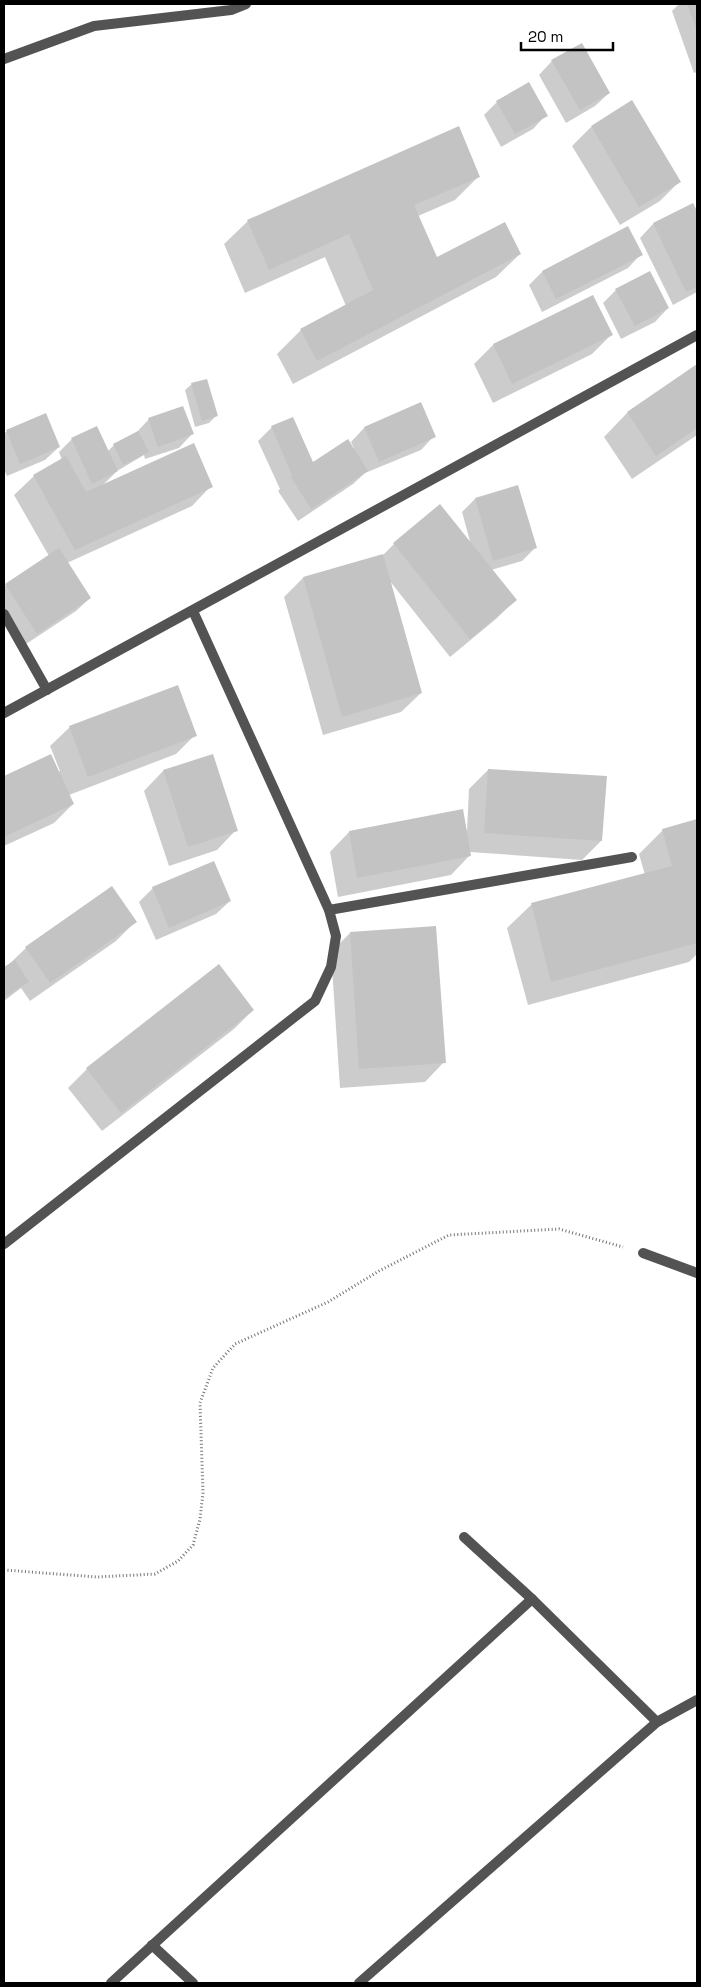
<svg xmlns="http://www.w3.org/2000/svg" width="701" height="1987" viewBox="0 0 701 1987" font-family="'Space Grotesk',sans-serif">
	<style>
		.shadow { fill: #0003 }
		.building { fill: #c3c3c3 }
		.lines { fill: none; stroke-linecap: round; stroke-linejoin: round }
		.path { stroke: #757575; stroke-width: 3; stroke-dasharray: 1 2.5; stroke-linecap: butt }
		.service { stroke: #535353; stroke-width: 10 }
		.minor { stroke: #535353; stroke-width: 10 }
	</style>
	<rect width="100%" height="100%" fill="#fff"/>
	<!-- shadow -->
	<g class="shadow">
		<polygon points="679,4 697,4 697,72 694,73 672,11"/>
		<polygon points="552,61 609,93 595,106 566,123 539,75"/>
		<polygon points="497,102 546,115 533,129 501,147 484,115"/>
		<polygon points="591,127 679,182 660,201 620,225 572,146"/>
		<polygon points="479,176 455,200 418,216 436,259 520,254 496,277 293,384 277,354 301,330 346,306 325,257 245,293 224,244 248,221"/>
		<polygon points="692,205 697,214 697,292 673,305 640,238 653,224"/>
		<polygon points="628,227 641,254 628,268 542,312 529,285 542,272"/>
		<polygon points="616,290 668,308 655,322 621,339 603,303"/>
		<polygon points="593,296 611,335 592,354 493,403 474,364 493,345"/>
		<polygon points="697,366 697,435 632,479 604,437 627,413"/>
		<polygon points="192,384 216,416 209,423 195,427 185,390"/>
		<polygon points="420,404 434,436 421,450 365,473 353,484 298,521 278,491 280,489 258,441 272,427 312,464 354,448 351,442 364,428"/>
		<polygon points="149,419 192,434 179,448 145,459 144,455 117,471 103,485 211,486 192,506 67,563 90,598 76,611 23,646 4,616 4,587 49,556 14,495 34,476 62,460 59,452 72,439 108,451 114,445 136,433"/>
		<polygon points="7,431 59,447 45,460 7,476 4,469 4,434"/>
		<polygon points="518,487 535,548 522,561 491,570 515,600 496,619 450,657 389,580 421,693 401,712 323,735 284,597 303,578 383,555 394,544 471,545 462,512 475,499"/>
		<polygon points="70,727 195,735 176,754 69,795 73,804 54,823 4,846 4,777 50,755 58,772 60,771 50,746"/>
		<polygon points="212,755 236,830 217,850 169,866 144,791 163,771"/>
		<polygon points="488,770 601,841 582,860 470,852 470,855 451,875 338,897 330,852 349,832 462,810 467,832 469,789"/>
		<polygon points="697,820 697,954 689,962 528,1005 507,928 531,905 645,875 639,854 663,830"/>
		<polygon points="214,862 230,901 216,914 156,940 139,902 153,888"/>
		<polygon points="135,922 116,941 30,1001 21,988 4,1001 4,969 26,948"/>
		<polygon points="350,933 444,1062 425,1082 340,1088 331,952"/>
		<polygon points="253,1010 234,1029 102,1131 68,1088 87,1069"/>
	</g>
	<!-- building -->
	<g class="building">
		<polygon points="687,4 697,4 697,31"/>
		<polygon points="582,43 610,93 580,110 551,60"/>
		<polygon points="529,82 548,116 515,134 496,101"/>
		<polygon points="632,100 681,182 639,207 591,126"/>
		<polygon points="459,126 480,177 414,205 437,257 505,222 521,254 317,361 300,329 373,290 349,234 269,270 247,220"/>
		<polygon points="693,203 697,211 697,287 686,292 653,223"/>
		<polygon points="628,226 643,255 556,299 542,271"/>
		<polygon points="650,271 669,308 635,326 615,289"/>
		<polygon points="593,295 613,335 512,384 493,344"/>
		<polygon points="697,364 697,428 656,456 627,412"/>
		<polygon points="207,379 218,416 202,421 191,383"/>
		<polygon points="421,402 436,437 379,462 364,427"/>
		<polygon points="183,406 194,434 158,447 148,418"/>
		<polygon points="46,413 60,447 20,464 6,430"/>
		<polygon points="293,417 313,462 348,439 368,471 311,509 291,477 292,475 271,426"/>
		<polygon points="97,426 118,471 92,484 71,438"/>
		<polygon points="138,431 149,452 123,465 113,444"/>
		<polygon points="194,443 213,487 75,550 33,475 66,456 86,492"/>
		<polygon points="518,485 537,548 493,561 475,498"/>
		<polygon points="440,504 517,600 470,639 393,543"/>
		<polygon points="59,548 91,598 37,634 5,584"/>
		<polygon points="383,554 422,693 342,717 303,577"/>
		<polygon points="178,685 197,736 88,777 69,726"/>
		<polygon points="51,754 74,804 4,837 4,776"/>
		<polygon points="213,754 238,831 188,847 163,770"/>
		<polygon points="488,769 607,776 602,841 484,833"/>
		<polygon points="463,809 471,856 357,878 349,831"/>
		<polygon points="697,819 697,943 551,982 531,903 672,866 662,829"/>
		<polygon points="214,861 231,901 169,928 152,887"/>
		<polygon points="112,886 137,922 50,983 25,947"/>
		<polygon points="436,926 446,1063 359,1069 350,932"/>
		<polygon points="15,960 29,982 4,998 4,967"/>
		<polygon points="219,964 254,1010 121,1113 86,1068"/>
	</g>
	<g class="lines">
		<!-- path -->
		<polyline class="path" points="4,1570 97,1577 155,1574 178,1561 193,1545 200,1519 203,1493 200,1403 213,1368 235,1344 328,1302 379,1271 449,1235 559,1229 623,1247"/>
		<!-- service -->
		<g class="service">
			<polyline points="329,910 632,857"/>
			<polyline points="643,1253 697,1273"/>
			<polyline points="464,1537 532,1599"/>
			<polyline points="152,1945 193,1983"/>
			<polyline points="111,1983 532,1599 657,1722"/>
			<polyline points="359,1983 657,1722 697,1700"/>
		</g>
		<!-- minor -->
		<g class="minor">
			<polyline points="4,59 94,26 231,10 246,4"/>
			<polyline points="4,614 47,690"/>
			<polyline points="4,713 697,335"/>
			<polyline points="4,1244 315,1001 331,967 336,936 329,910 193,611"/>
		</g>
	</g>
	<!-- border -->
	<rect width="701" height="1987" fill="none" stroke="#000000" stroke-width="10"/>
	<!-- scale -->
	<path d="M521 42v8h92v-8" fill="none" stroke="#000000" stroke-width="2.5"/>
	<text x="528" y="42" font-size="15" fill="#000000" stroke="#ffffff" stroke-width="4" paint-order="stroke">20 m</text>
</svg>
